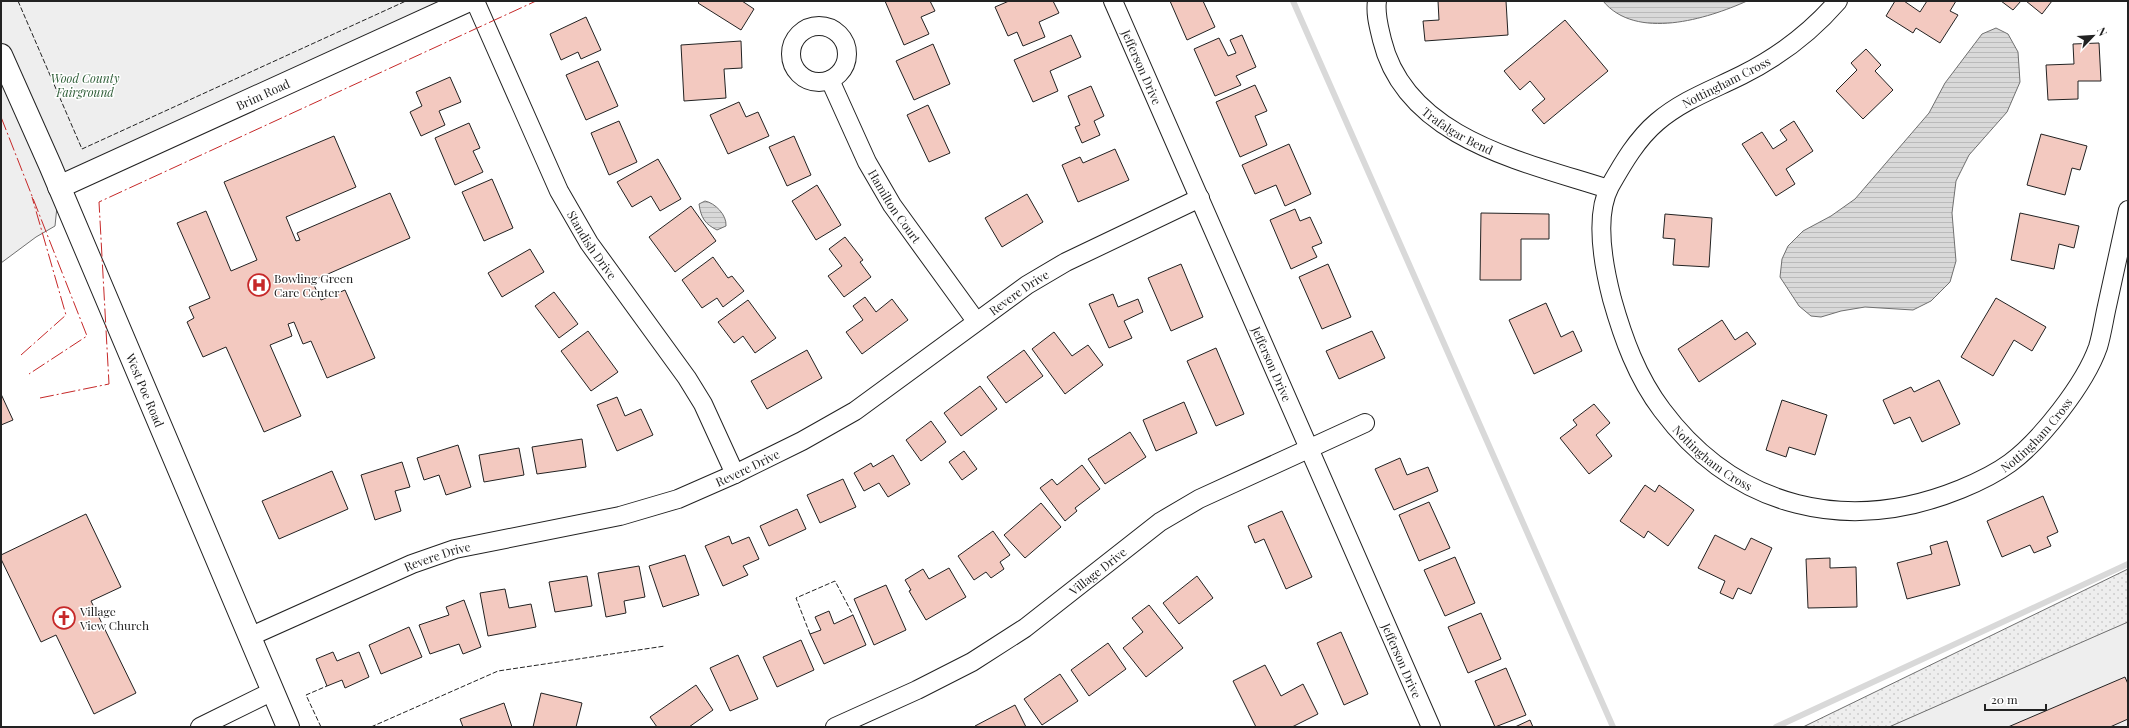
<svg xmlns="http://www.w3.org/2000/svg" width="2129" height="728" viewBox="0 0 2129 728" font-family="'Playfair Display',serif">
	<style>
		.grass { fill: url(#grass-dots); stroke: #6f6f6f }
		.green { fill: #eee; stroke: #6f6f6f }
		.water { fill: url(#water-rules); stroke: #6f6f6f }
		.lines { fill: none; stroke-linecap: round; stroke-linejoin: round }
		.stream { stroke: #d9d9d9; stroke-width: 6 }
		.building { fill: #f3c9c0; stroke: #222 }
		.street-casing { stroke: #222; stroke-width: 20 }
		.secondary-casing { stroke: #222; stroke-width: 24 }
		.street { stroke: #fff; stroke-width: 18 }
		.secondary { stroke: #fff; stroke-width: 22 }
		.fence { stroke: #222; stroke-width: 1; stroke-dasharray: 5 2; stroke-linecap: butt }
		.power { stroke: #c62828; stroke-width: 1; stroke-dasharray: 14 3 2 3; stroke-linecap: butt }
		.labels { text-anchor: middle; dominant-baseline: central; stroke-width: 3; stroke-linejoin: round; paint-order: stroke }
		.street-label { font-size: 12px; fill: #222; stroke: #fff }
		.park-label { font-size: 12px; font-style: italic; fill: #2f5e38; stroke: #fff }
		.poi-label { font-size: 12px; fill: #222; stroke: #fff; text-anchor: start }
	</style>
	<defs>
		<pattern id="grass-dots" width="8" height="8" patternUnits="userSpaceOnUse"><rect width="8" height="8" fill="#eee"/><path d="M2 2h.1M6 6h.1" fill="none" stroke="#ccc" stroke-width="1.8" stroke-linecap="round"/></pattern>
		<pattern id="water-rules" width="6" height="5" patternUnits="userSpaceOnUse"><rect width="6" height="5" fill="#d9d9d9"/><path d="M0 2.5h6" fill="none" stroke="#bababa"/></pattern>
	</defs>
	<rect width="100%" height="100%" fill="#fff"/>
	<!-- grass -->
	<polygon class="grass" points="2128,569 2128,623 1890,727 1803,727"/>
	<!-- green -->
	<g class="green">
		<polygon points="1,1 467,1 59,187 55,226 36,237 1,263"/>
		<polygon points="2128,622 2128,727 1889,727 2105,632"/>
	</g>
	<!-- water -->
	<g class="water">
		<path d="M1603,1H1747C1707,19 1636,41 1603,1Z"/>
		<polygon points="1996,28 2008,34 2018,52 2020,82 2007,112 1969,155 1956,181 1952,213 1956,261 1950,282 1931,301 1913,310 1865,307 1841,311 1821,317 1811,316 1799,306 1780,277 1782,259 1788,246 1803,231 1831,216 1855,199 1929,113 1945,83 1982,34"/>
		<path d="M705,201C715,203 727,215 726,226L717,230C705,224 701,218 699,204Z"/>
	</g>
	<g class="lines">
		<!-- stream -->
		<g class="stream">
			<polyline points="1293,1 1613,727"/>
			<polyline points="1776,727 2128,564"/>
		</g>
	</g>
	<!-- building -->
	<g class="building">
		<polygon points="700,1 742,1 754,9 741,30 698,3"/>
		<polygon points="885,1 930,1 935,11 921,17 929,34 904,45"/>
		<polygon points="1009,1 1053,1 1059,13 1039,22 1045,37 1023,46 1017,32 1008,36 995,7"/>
		<polygon points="1170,1 1203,1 1215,27 1187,40"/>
		<polygon points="1438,1 1506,1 1508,35 1425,41 1423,21 1439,20"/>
		<polygon points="1895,1 1904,1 1920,12 1927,1 1956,1 1950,11 1958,15 1940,43 1916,28 1913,33 1886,16"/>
		<polygon points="2001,1 2021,1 2013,10"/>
		<polygon points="2026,1 2052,1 2042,14"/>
		<polygon points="586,17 601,50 581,59 578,52 561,60 550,34"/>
		<polygon points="1565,20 1608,71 1544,124 1532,110 1545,99 1530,81 1520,90 1504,71"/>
		<polygon points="1071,35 1081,57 1050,71 1058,91 1033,102 1014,60"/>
		<polygon points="1242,35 1256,67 1236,76 1241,85 1215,96 1194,49 1219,38 1228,56 1236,53 1230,40"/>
		<polygon points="741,41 742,68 724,69 726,98 684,101 681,45"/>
		<polygon points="2099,43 2101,81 2078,81 2078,99 2048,100 2046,65 2074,64 2073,44"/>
		<polygon points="933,44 950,84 914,100 896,61"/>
		<polygon points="1866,49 1881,65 1875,71 1893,90 1863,119 1836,91 1857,70 1851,63"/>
		<polygon points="598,61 618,106 586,120 566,75"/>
		<polygon points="450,77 461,102 439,111 445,125 421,136 410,112 422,106 416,92"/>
		<polygon points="1255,85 1267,111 1255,116 1267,145 1240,157 1216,102"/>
		<polygon points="1091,86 1104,116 1094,121 1100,135 1082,143 1075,127 1080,125 1068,96"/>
		<polygon points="739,102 746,117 758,112 769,136 728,154 710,115"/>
		<polygon points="928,105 950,153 929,162 907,115"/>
		<polygon points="619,121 637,162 609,175 591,133"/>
		<polygon points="1794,121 1813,151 1786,169 1795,184 1776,196 1742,144 1762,132 1773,149 1787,140 1780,130"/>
		<polygon points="469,123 480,148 473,151 483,172 455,185 435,138"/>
		<polygon points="2041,134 2087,146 2080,170 2072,168 2065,195 2027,185"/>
		<polygon points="334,136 356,187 286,217 296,241 300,240 297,233 390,193 410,238 312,281 321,300 345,290 375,358 327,378 311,341 303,344 294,322 288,324 292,336 270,345 301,416 264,432 226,347 203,357 187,322 194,318 189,307 210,298 177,223 206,211 231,271 257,260 224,182"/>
		<polygon points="794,136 811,175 787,186 769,147"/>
		<polygon points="1289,144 1311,194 1285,206 1276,185 1255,194 1242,165"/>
		<polygon points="1115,149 1129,180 1078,202 1062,165 1080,157 1083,163"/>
		<polygon points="658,159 681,199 660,211 651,196 632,207 617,182"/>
		<polygon points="492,179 513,228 484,241 462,192"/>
		<polygon points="817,185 841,225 816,240 792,201"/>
		<polygon points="1027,194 1043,222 1002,247 985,218"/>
		<polygon points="691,206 716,241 675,272 649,237"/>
		<polygon points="1295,209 1300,221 1310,217 1322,243 1312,247 1317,257 1291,269 1270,220"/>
		<polygon points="1481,213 1549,214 1549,239 1521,239 1521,280 1480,280"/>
		<polygon points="2020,213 2079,226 2074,248 2059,244 2054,269 2011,260"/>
		<polygon points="1665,214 1712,218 1709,267 1673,265 1675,239 1663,238"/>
		<polygon points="845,237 863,260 860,262 871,277 844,297 828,276 842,266 829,249"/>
		<polygon points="530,249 544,272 502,297 488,273"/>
		<polygon points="713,257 728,278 732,276 744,291 723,307 717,298 702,308 682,280"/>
		<polygon points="1181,264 1203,317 1171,331 1148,278"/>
		<polygon points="1328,264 1351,317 1322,329 1299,277"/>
		<polygon points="554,292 578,324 559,338 535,306"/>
		<polygon points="1113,294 1118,307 1138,299 1143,312 1124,321 1132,338 1109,348 1089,304"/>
		<polygon points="865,297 876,312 892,299 908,320 862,354 846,332 863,320 853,306"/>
		<polygon points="1996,298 2046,327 2032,351 2014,340 1993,376 1961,357"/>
		<polygon points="748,300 776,338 755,353 743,336 734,343 718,322"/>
		<polygon points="1546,303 1561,337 1573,331 1582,351 1534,374 1509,320"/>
		<polygon points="1722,320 1735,340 1747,332 1756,344 1699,382 1678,349"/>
		<polygon points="588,331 618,372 591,391 561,351"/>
		<polygon points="1372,331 1385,358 1339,379 1326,351"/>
		<polygon points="1054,332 1072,356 1088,345 1103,365 1065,394 1032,349"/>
		<polygon points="1216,348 1244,414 1216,426 1187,361"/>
		<polygon points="807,350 822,378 767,409 751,381"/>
		<polygon points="1024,350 1043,376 1006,403 987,377"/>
		<polygon points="1939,380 1960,424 1922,442 1910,417 1894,424 1883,400 1911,387 1914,392"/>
		<polygon points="980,386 997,409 961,436 944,413"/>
		<polygon points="1,394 13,420 1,425"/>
		<polygon points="617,397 625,416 641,409 653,435 617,451 597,405"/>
		<polygon points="1782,400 1827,415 1815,455 1789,447 1786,457 1766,450"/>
		<polygon points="1184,402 1197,433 1156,451 1143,420"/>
		<polygon points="1594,404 1610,423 1596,435 1612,456 1589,474 1560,438 1577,425 1573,420"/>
		<polygon points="931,421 946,442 921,461 906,440"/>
		<polygon points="1130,432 1146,457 1105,484 1088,459"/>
		<polygon points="582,439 586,467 537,474 532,447"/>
		<polygon points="458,445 471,487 446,495 439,475 424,480 417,458"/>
		<polygon points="519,448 524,475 484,482 479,455"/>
		<polygon points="964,451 977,469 962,480 949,462"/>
		<polygon points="893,455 910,484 888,497 879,483 864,491 854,473 871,463 873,467"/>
		<polygon points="1400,458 1407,475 1428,467 1438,491 1394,510 1375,469"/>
		<polygon points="402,462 410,487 395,491 401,511 375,520 361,475"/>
		<polygon points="1082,465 1100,489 1075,508 1077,511 1065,521 1040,488 1052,479 1057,485"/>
		<polygon points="332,471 348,509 279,539 262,501"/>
		<polygon points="843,479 856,507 820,523 807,495"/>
		<polygon points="1645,485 1655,492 1659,485 1694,510 1668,546 1648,531 1644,538 1620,521"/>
		<polygon points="2043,496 2058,532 2047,537 2051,546 2034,553 2030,545 2002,557 1987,521"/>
		<polygon points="1429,502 1450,548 1419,561 1399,515"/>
		<polygon points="1041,503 1061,527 1025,558 1004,535"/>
		<polygon points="797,509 806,529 769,546 760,526"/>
		<polygon points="1282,511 1312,577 1286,589 1264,539 1255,543 1248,526"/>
		<polygon points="86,514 121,587 91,601 136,693 94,714 56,635 41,642 1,559 1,555"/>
		<polygon points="993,531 1010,555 1000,562 1004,569 991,578 986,572 974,580 958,556"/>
		<polygon points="1715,535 1745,550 1751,538 1772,548 1751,594 1738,588 1733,599 1720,593 1725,581 1698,568"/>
		<polygon points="729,536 732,544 749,537 759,559 743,566 748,575 723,586 705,546"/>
		<polygon points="1947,541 1960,585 1907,599 1897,563 1932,554 1930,546"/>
		<polygon points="685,555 699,595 663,607 649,566"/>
		<polygon points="1455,557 1475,603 1445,616 1424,570"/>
		<polygon points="1830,558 1830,568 1856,567 1857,607 1808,608 1806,559"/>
		<polygon points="639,566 645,597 624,601 626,613 606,617 598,573"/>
		<polygon points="949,568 966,597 926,620 909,591 911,590 905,580 923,569 929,579"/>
		<polygon points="587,576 592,606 555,612 549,582"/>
		<polygon points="1197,576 1213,598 1179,624 1163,603"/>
		<polygon points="886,585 906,630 874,645 854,599"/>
		<polygon points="505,589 509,608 531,604 536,627 488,636 480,593"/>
		<polygon points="464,600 481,647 463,654 459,644 430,654 419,625 449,615 446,607"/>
		<polygon points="1149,605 1183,648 1146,677 1123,648 1143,632 1132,618"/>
		<polygon points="829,611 834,624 853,615 866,645 824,664 810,634 821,630 815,617"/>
		<polygon points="1481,613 1501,659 1468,673 1448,627"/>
		<polygon points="409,627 422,657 381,674 369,645"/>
		<polygon points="1341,632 1368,694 1344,705 1317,643"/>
		<polygon points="801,640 814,670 777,687 763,657"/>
		<polygon points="1108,643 1126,669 1089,696 1071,670"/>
		<polygon points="333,652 337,661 359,652 369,677 345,688 342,680 327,686 316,659"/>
		<polygon points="738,655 758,699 730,711 710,668"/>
		<polygon points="1265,665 1281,696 1303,684 1318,714 1292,727 1256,727 1233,681"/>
		<polygon points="1506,668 1526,715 1495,727 1475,681"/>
		<polygon points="1060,674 1078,701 1042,725 1024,699"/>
		<polygon points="2125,677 2128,684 2128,719 2110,727 2008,727"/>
		<polygon points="696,685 713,710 689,727 657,727 650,717"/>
		<polygon points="541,693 582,703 576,727 533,727"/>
		<polygon points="504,703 512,727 463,727 460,719"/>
		<polygon points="1015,705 1026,727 976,727 975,726"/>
		<polygon points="1530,720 1533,727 1515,727"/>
	</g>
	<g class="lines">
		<!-- street casing -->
		<g class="street-casing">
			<g id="street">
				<path id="s1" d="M475,1L559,191L589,243L687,378L703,404L735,474"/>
				<path id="s2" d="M1113,1L1431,727"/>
				<path id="s3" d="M1377,1C1375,14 1379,27 1382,40C1406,139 1525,162 1608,189"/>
				<path id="s4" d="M1838,1C1812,31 1778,57 1742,75C1712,90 1683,100 1657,122C1637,139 1623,163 1610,186C1594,216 1604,268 1612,299C1623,338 1637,377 1662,410C1736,509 1848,535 1961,489C1978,482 1995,474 2010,463C2041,440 2085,384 2098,347C2102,334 2104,319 2107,306C2114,274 2121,242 2128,210"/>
				<circle cx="819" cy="54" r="28"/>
				<path id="s5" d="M830,80L867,162L892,205L976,321"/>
				<path id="s6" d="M249,637L412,564L455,549L620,516L678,499L735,474L802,441L855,411L1027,285L1066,262L1200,198"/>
				<polyline points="200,727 273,691"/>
				<path id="s7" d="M835,727L917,690L972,662L1025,628L1160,522L1199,499L1365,423"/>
			</g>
		</g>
		<!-- secondary casing -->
		<g class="secondary-casing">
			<g id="secondary">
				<path id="s8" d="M1,55L50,165L288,727"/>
				<path id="s9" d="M59,187L467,1"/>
			</g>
		</g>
		<!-- street -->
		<use href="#street" class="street"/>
		<!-- secondary -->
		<use href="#secondary" class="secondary"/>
		<!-- fence -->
		<g class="fence">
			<polyline points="18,1 82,149 406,1"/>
			<polyline points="810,634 796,598 835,581 853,615"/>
			<polyline points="321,727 306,695 327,686"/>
			<polyline points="371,727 498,671 665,646"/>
		</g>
		<!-- power -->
		<g class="power">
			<polyline points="1,117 87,336 29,374"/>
			<polyline points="21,355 66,315 32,197"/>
			<polyline points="40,398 109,384 99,202 536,1"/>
		</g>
	</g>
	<!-- icons -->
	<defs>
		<g id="hospital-ring" transform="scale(1.15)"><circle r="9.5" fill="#fff" stroke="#c62828" stroke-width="1.5"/><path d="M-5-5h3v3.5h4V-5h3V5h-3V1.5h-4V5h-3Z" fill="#c62828"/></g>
		<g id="church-ring" transform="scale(1.15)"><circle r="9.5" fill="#fff" stroke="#c62828" stroke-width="1.5"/><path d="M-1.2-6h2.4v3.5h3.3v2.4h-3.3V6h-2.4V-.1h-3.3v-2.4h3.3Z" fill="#c62828"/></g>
	</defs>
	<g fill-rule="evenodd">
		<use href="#hospital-ring" x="259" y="285"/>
		<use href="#church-ring" x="64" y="618"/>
	</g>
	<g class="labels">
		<!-- street labels -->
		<g class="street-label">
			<text stroke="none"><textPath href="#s2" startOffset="72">Jefferson Drive</textPath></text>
			<text transform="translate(1726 82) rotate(-27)">Nottingham Cross</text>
			<text stroke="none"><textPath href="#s9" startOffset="224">Brim Road</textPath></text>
			<text stroke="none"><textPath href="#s3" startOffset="162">Trafalgar Bend</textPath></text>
			<text stroke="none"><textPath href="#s5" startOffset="142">Hamilton Court</textPath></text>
			<text stroke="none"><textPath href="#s1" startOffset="271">Standish Drive</textPath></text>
			<text stroke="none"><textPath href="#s6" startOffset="853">Revere Drive</textPath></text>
			<text stroke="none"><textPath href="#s2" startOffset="396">Jefferson Drive</textPath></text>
			<text stroke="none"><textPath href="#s8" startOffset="365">West Poe Road</textPath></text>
			<text stroke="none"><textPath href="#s4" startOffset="966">Nottingham Cross</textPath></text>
			<text stroke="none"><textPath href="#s4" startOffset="607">Nottingham Cross</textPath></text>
			<text stroke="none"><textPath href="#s6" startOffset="529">Revere Drive</textPath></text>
			<text stroke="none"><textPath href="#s6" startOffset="205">Revere Drive</textPath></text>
			<text stroke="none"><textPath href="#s7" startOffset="307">Village Drive</textPath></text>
			<text stroke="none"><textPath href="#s2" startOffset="720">Jefferson Drive</textPath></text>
		</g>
		<!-- park labels -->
		<g class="park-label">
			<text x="85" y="78">Wood County<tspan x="85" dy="14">Fairground</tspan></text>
		</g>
		<!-- poi labels -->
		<g class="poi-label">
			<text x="274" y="278">Bowling Green<tspan x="274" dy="14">Care Center</tspan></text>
			<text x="80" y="611">Village<tspan x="80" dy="14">View Church</tspan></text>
		</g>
	</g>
	<!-- border -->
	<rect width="2129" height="728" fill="none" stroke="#222222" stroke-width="4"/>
	<!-- north arrow -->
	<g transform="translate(2093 36) rotate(65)" stroke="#ffffff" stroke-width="3" paint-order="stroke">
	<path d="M0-3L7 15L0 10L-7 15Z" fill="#222222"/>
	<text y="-6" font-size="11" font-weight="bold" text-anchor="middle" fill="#222222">N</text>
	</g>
	<!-- scale -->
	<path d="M1985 704v6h61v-6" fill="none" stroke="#222222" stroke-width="2"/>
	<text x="1991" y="704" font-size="12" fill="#222222" stroke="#ffffff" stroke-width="3" paint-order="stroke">20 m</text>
</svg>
